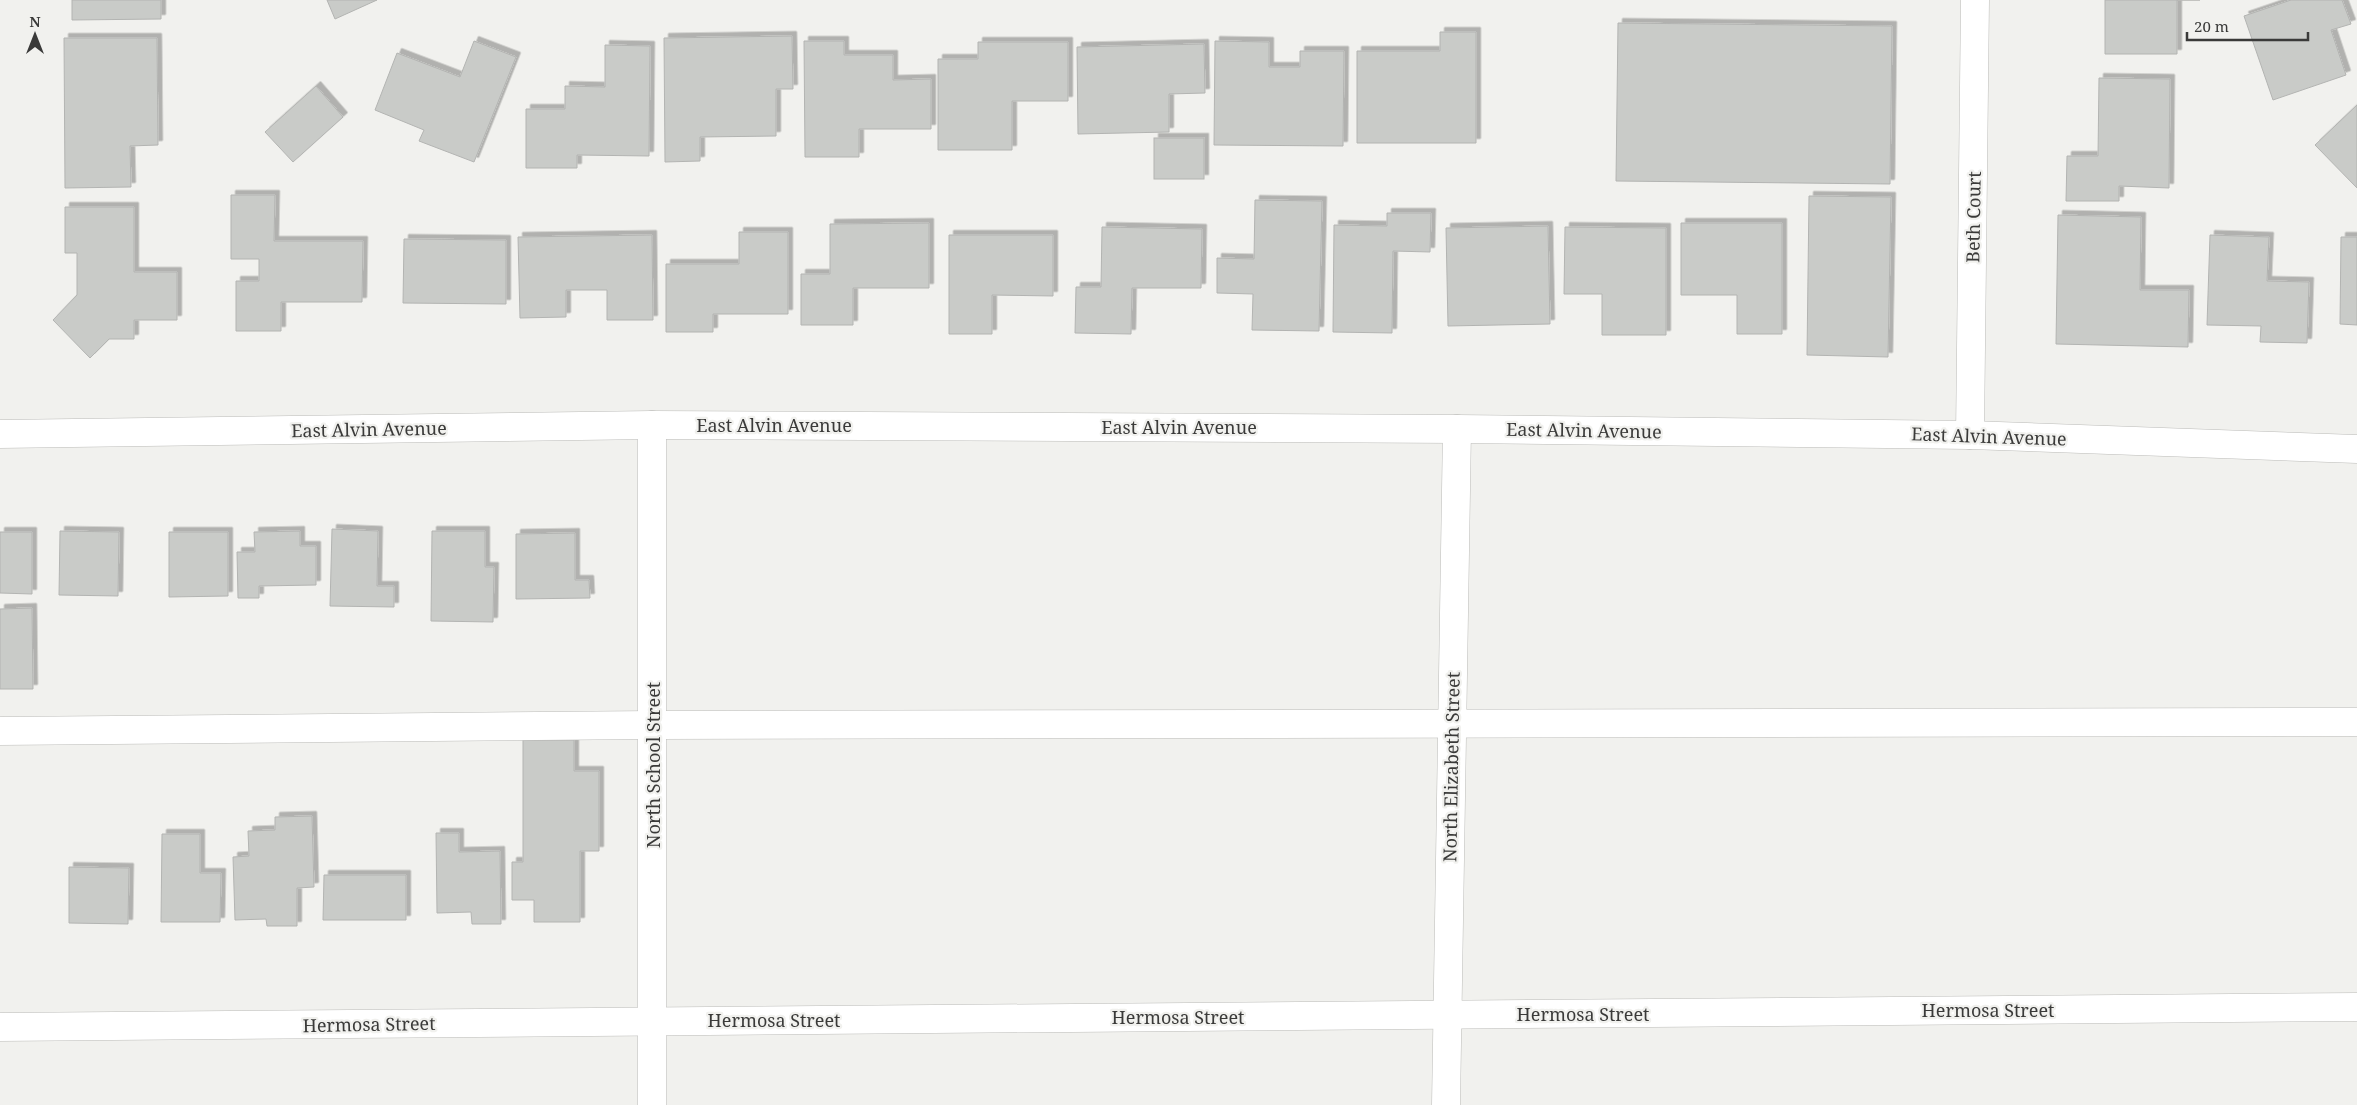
<svg xmlns="http://www.w3.org/2000/svg" width="2357" height="1105" viewBox="0 0 2357 1105" font-family="'Noto Serif',serif">
	<style>
		.building { fill: #c9cbc8; stroke: #b3b4b2; filter: url(#shadow) }
		.lines { fill: none; stroke-linecap: round; stroke-linejoin: round }
		.minor-casing { stroke: #bcbcb9; stroke-width: 29 }
		.minor { stroke: #fff; stroke-width: 28 }
		.labels { text-anchor: middle; dominant-baseline: central; stroke-width: 4.5; stroke-linejoin: round; paint-order: stroke }
		.street-label { font-size: 18px; fill: #3a3a39; stroke: #f1f1ee }
	</style>
	<defs>
		<filter id="shadow"><feDropShadow dx="4.5" dy="-4.5" stdDeviation="0" flood-color="#0004"/></filter>
	</defs>
	<rect width="100%" height="100%" fill="#f1f1ee"/>
	<!-- building -->
	<g class="building">
		<polygon points="72,0 161,0 161,19 72,20"/>
		<polygon points="327,0 377,0 335,19"/>
		<polygon points="2105,0 2200,0 2177,0 2177,54 2105,54"/>
		<polygon points="2291,0 2342,0 2351,24 2331,30 2346,75 2273,100 2244,16"/>
		<polygon points="1618,23 1892,26 1890,184 1616,181"/>
		<polygon points="1440,32 1476,32 1476,143 1357,143 1357,51 1440,51"/>
		<polygon points="792,36 793,89 776,89 776,136 700,137 700,161 665,162 664,38"/>
		<polygon points="64,38 157,38 158,145 130,146 131,187 65,188"/>
		<polygon points="474,41 516,57 474,162 419,141 424,130 375,110 397,53 460,77"/>
		<polygon points="804,41 844,41 844,55 893,55 893,80 931,79 931,129 859,129 859,157 805,157"/>
		<polygon points="1215,41 1269,42 1269,67 1300,67 1300,51 1344,51 1343,146 1214,145"/>
		<polygon points="978,42 1068,42 1068,101 1012,101 1012,150 938,150 938,59 978,59"/>
		<polygon points="1204,44 1205,93 1169,94 1169,132 1078,134 1077,47"/>
		<polygon points="605,45 650,46 649,156 577,155 577,168 526,168 526,109 565,109 565,86 605,87"/>
		<polygon points="2099,78 2170,79 2169,188 2119,186 2119,201 2066,201 2067,156 2098,156"/>
		<polygon points="316,86 343,117 293,162 265,132"/>
		<polygon points="2357,105 2357,188 2315,145"/>
		<rect x="1154" y="138" width="50" height="41"/>
		<polygon points="231,195 275,195 274,241 363,241 362,302 281,302 281,331 236,331 236,281 259,281 259,259 231,259"/>
		<polygon points="1809,196 1891,197 1888,357 1807,355"/>
		<polygon points="1255,200 1322,201 1319,331 1252,330 1253,294 1217,293 1217,258 1254,259"/>
		<polygon points="65,207 134,207 134,272 177,272 177,320 134,320 134,339 109,339 90,358 53,320 77,295 77,253 65,253"/>
		<polygon points="1387,213 1431,213 1430,252 1393,251 1392,333 1333,332 1334,225 1387,226"/>
		<polygon points="2058,215 2141,217 2140,290 2189,290 2188,347 2056,344"/>
		<polygon points="929,223 929,288 853,288 853,325 801,325 801,274 830,274 830,224"/>
		<polygon points="1681,223 1782,223 1782,334 1737,334 1737,295 1681,295"/>
		<polygon points="1548,226 1550,324 1448,326 1446,228"/>
		<polygon points="1102,227 1202,229 1201,288 1132,288 1131,334 1075,333 1076,287 1101,287"/>
		<polygon points="1565,227 1666,228 1666,335 1602,335 1602,294 1564,294"/>
		<polygon points="739,232 788,232 788,314 713,314 713,332 666,332 666,264 739,264"/>
		<polygon points="652,235 653,320 607,320 607,290 566,290 566,317 520,318 518,237"/>
		<polygon points="949,235 1053,235 1053,296 992,295 992,334 949,334"/>
		<polygon points="2210,235 2269,237 2267,281 2309,282 2307,343 2260,342 2261,326 2207,325"/>
		<polygon points="2341,237 2357,237 2357,325 2340,324"/>
		<polygon points="404,239 506,240 506,304 403,303"/>
		<polygon points="332,529 378,531 377,586 394,586 394,607 330,606"/>
		<polygon points="60,531 119,532 118,596 59,595"/>
		<polygon points="300,531 300,546 316,546 316,585 259,586 259,598 238,598 237,552 255,552 254,532"/>
		<polygon points="432,531 485,531 485,567 494,567 493,622 431,621"/>
		<polygon points="0,532 32,532 32,594 0,593"/>
		<polygon points="169,532 228,532 228,596 169,597"/>
		<polygon points="575,533 575,580 589,580 590,598 516,599 516,534"/>
		<polygon points="32,608 33,689 0,689 0,609"/>
		<polygon points="523,740 574,740 574,771 599,771 599,851 580,851 580,922 534,922 534,900 512,900 512,862 523,862"/>
		<polygon points="312,816 314,887 297,888 297,926 267,926 266,919 235,920 233,857 249,856 248,831 275,830 275,817"/>
		<polygon points="436,833 459,833 459,852 500,851 501,924 472,924 471,912 437,913"/>
		<polygon points="162,834 200,834 200,873 221,873 220,922 161,922"/>
		<polygon points="69,867 129,868 128,924 69,923"/>
		<polygon points="324,875 406,875 406,920 323,920"/>
	</g>
	<g class="lines">
		<!-- minor casing -->
		<g class="minor-casing">
			<g id="minor">
				<polyline points="652,425 652,1105"/>
				<polyline points="0,434 652,425 1457,429 1970,435 2357,449"/>
				<polyline points="1970,435 1975,0"/>
				<polyline points="0,731 653,725 2357,722"/>
				<polyline points="0,1027 2357,1007"/>
				<polyline points="1446,1105 1457,429"/>
			</g>
		</g>
		<!-- minor -->
		<use href="#minor" class="minor"/>
	</g>
	<g class="labels">
		<!-- street labels -->
		<g class="street-label">
			<text transform="translate(1973 217) rotate(-89)">Beth Court</text>
			<text x="774" y="425">East Alvin Avenue</text>
			<text x="1179" y="427">East Alvin Avenue</text>
			<text transform="translate(369 429) rotate(-1)">East Alvin Avenue</text>
			<text transform="translate(1584 430) rotate(1)">East Alvin Avenue</text>
			<text transform="translate(1989 436) rotate(2)">East Alvin Avenue</text>
			<text transform="translate(653 765) rotate(-90)">North School Street</text>
			<text transform="translate(1451 767) rotate(-89)">North Elizabeth Street</text>
			<text x="1988" y="1010">Hermosa Street</text>
			<text x="1583" y="1014">Hermosa Street</text>
			<text x="1178" y="1017">Hermosa Street</text>
			<text x="774" y="1020">Hermosa Street</text>
			<text transform="translate(369 1024) rotate(-1)">Hermosa Street</text>
		</g>
	</g>
	<!-- north arrow -->
	<g transform="translate(35 35)" stroke="#f1f1ee" stroke-width="4" paint-order="stroke">
	<path d="M0-4L9 19L0 12L-9 19Z" fill="#3a3a39"/>
	<text y="-8" font-size="14" font-weight="bold" text-anchor="middle" fill="#3a3a39">N</text>
	</g>
	<!-- scale -->
	<path d="M2187 32v8h121v-8" fill="none" stroke="#3a3a39" stroke-width="2.5"/>
	<text x="2194" y="32" font-size="15" fill="#3a3a39" stroke="#f1f1ee" stroke-width="4" paint-order="stroke">20 m</text>
</svg>
